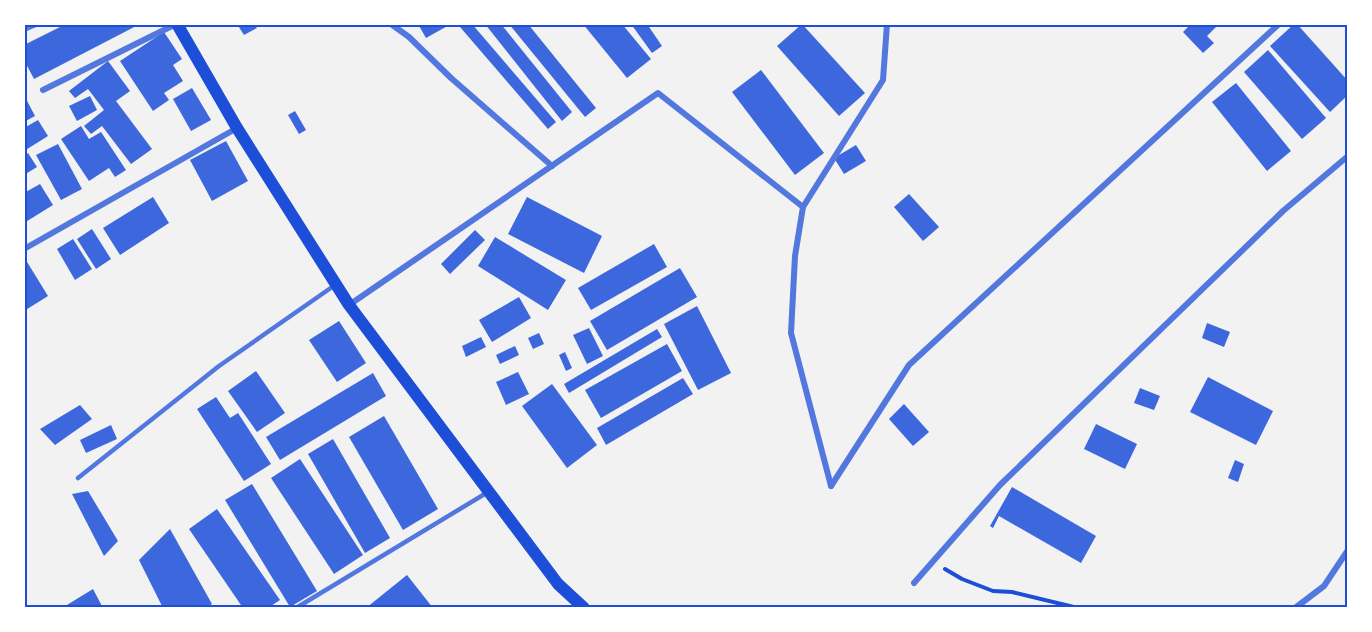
<svg xmlns="http://www.w3.org/2000/svg" width="1372" height="632" viewBox="0 0 1372 632" font-family="Figtree,sans-serif">
	<style>
		.building { fill: #3d67dc }
		.lines { fill: none; stroke-linecap: round; stroke-linejoin: round }
		.path { stroke: #1d4ed8; stroke-width: 4 }
		.service { stroke: #5277de; stroke-width: 4.5 }
		.minor { stroke: #5277de; stroke-width: 6 }
		.secondary { stroke: #1d4ed8; stroke-width: 12 }
		.neatline { fill: none; stroke: #1d4ed8; stroke-width: 2 }
	</style>
	<rect width="100%" height="100%" fill="#f2f2f2"/>
	<!-- building -->
	<g class="building">
		<polygon points="66,24 140,24 34,79 24,60 24,45"/>
		<polygon points="237,24 254,24 257,28 244,35"/>
		<polygon points="418,24 451,24 426,38"/>
		<polygon points="464,24 472,24 556,122 548,129 460,27"/>
		<polygon points="485,24 501,24 572,112 562,121"/>
		<polygon points="509,24 528,24 596,108 585,117"/>
		<polygon points="583,24 622,24 651,59 627,78"/>
		<polygon points="631,24 647,24 662,46 652,53"/>
		<polygon points="802,24 865,93 839,116 777,46"/>
		<polygon points="1191,24 1215,24 1217,26 1207,36 1214,43 1203,53 1183,32"/>
		<polygon points="1294,24 1297,24 1348,81 1348,95 1330,112 1270,46"/>
		<polygon points="164,32 182,59 173,65 183,81 164,93 169,100 153,111 120,61"/>
		<polygon points="1268,50 1326,118 1302,139 1244,72"/>
		<polygon points="108,61 130,91 116,101 152,149 131,164 102,126 91,134 84,126 104,110 88,89 75,98 69,91"/>
		<polygon points="761,70 824,153 795,175 732,92"/>
		<polygon points="1236,83 1291,151 1267,171 1212,102"/>
		<polygon points="192,88 211,120 191,131 173,99"/>
		<polygon points="24,95 35,116 24,122"/>
		<polygon points="90,96 97,110 77,121 69,106"/>
		<polygon points="295,111 306,130 299,134 288,115"/>
		<polygon points="38,120 48,136 24,151 24,128"/>
		<polygon points="81,126 89,139 101,132 126,170 115,177 109,168 89,181 61,139"/>
		<polygon points="226,141 248,181 212,201 190,160"/>
		<polygon points="58,144 82,189 61,200 36,155"/>
		<polygon points="856,145 866,161 844,174 834,158"/>
		<polygon points="28,153 37,167 24,175 24,156"/>
		<polygon points="40,184 53,205 24,223 24,193"/>
		<polygon points="909,194 939,227 923,241 894,207"/>
		<polygon points="153,197 169,223 120,255 103,228"/>
		<polygon points="527,197 602,236 584,273 508,234"/>
		<polygon points="92,229 111,259 96,269 77,239"/>
		<polygon points="475,230 485,240 450,274 441,264"/>
		<polygon points="495,237 566,280 548,310 478,266"/>
		<polygon points="73,239 92,269 75,280 57,249"/>
		<polygon points="654,244 667,267 591,310 578,288"/>
		<polygon points="24,257 48,296 24,311"/>
		<polygon points="680,268 697,297 607,350 590,321"/>
		<polygon points="519,297 531,318 492,342 479,320"/>
		<polygon points="697,306 731,373 698,390 664,324"/>
		<polygon points="339,321 366,363 337,382 309,340"/>
		<polygon points="1207,323 1230,332 1224,347 1202,338"/>
		<polygon points="589,328 603,356 587,364 573,335"/>
		<polygon points="657,329 662,337 569,393 564,384"/>
		<polygon points="539,333 544,344 533,349 528,338"/>
		<polygon points="481,337 486,347 466,357 462,346"/>
		<polygon points="667,344 682,371 601,418 585,390"/>
		<polygon points="515,346 519,355 500,364 496,355"/>
		<polygon points="565,352 572,368 566,371 559,355"/>
		<polygon points="256,371 285,413 257,432 228,391"/>
		<polygon points="518,372 529,394 506,405 496,382"/>
		<polygon points="373,373 386,396 280,460 266,437"/>
		<polygon points="1208,377 1273,411 1256,445 1190,412"/>
		<polygon points="683,378 693,394 606,445 597,428"/>
		<polygon points="552,384 597,445 567,468 522,406"/>
		<polygon points="1140,388 1160,396 1154,410 1134,403"/>
		<polygon points="216,397 230,418 238,413 271,464 244,481 197,409"/>
		<polygon points="904,404 929,432 913,446 889,419"/>
		<polygon points="80,405 92,419 55,445 40,429"/>
		<polygon points="384,416 438,509 403,530 349,437"/>
		<polygon points="1096,424 1137,444 1125,469 1084,449"/>
		<polygon points="111,425 117,439 86,453 80,440"/>
		<polygon points="333,439 390,538 365,553 308,454"/>
		<polygon points="300,459 363,555 334,574 271,478"/>
		<polygon points="1235,460 1244,464 1238,482 1228,478"/>
		<polygon points="252,484 317,591 290,607 225,500"/>
		<polygon points="1012,487 1096,536 1081,563 999,516 993,528 990,526"/>
		<polygon points="88,491 118,541 104,556 72,494"/>
		<polygon points="217,509 280,600 268,608 243,608 189,529"/>
		<polygon points="170,529 212,604 206,608 163,608 139,560"/>
		<polygon points="407,575 433,608 366,608"/>
		<polygon points="93,589 103,608 62,608"/>
	</g>
	<g class="lines">
		<!-- path -->
		<polyline class="path" points="945,569 962,579 993,591 1012,592 1078,608"/>
		<!-- service -->
		<g class="service">
			<polyline points="78,478 219,366 335,285"/>
			<polyline points="296,608 488,492"/>
		</g>
		<!-- minor -->
		<g class="minor">
			<polyline points="391,24 409,37 451,78 552,166"/>
			<polyline points="24,29 36,24"/>
			<polyline points="43,90 176,24"/>
			<polyline points="803,207 883,80 887,24"/>
			<polyline points="24,249 237,128"/>
			<polyline points="349,305 658,93 803,207 795,256 791,333 831,486"/>
			<polyline points="831,486 909,365 1279,24"/>
			<polyline points="914,583 1000,485 1283,211 1348,156"/>
			<polyline points="1295,608 1324,586 1348,550"/>
		</g>
		<!-- secondary -->
		<polyline class="secondary" points="177,24 237,128 349,305 558,584 584,608"/>
	</g>
	<!-- border -->
	<rect width="1372" height="632" fill="none" stroke="#ffffff" stroke-width="51"/>
	<rect x="26" y="26" width="1320" height="580" class="neatline"/>
</svg>
